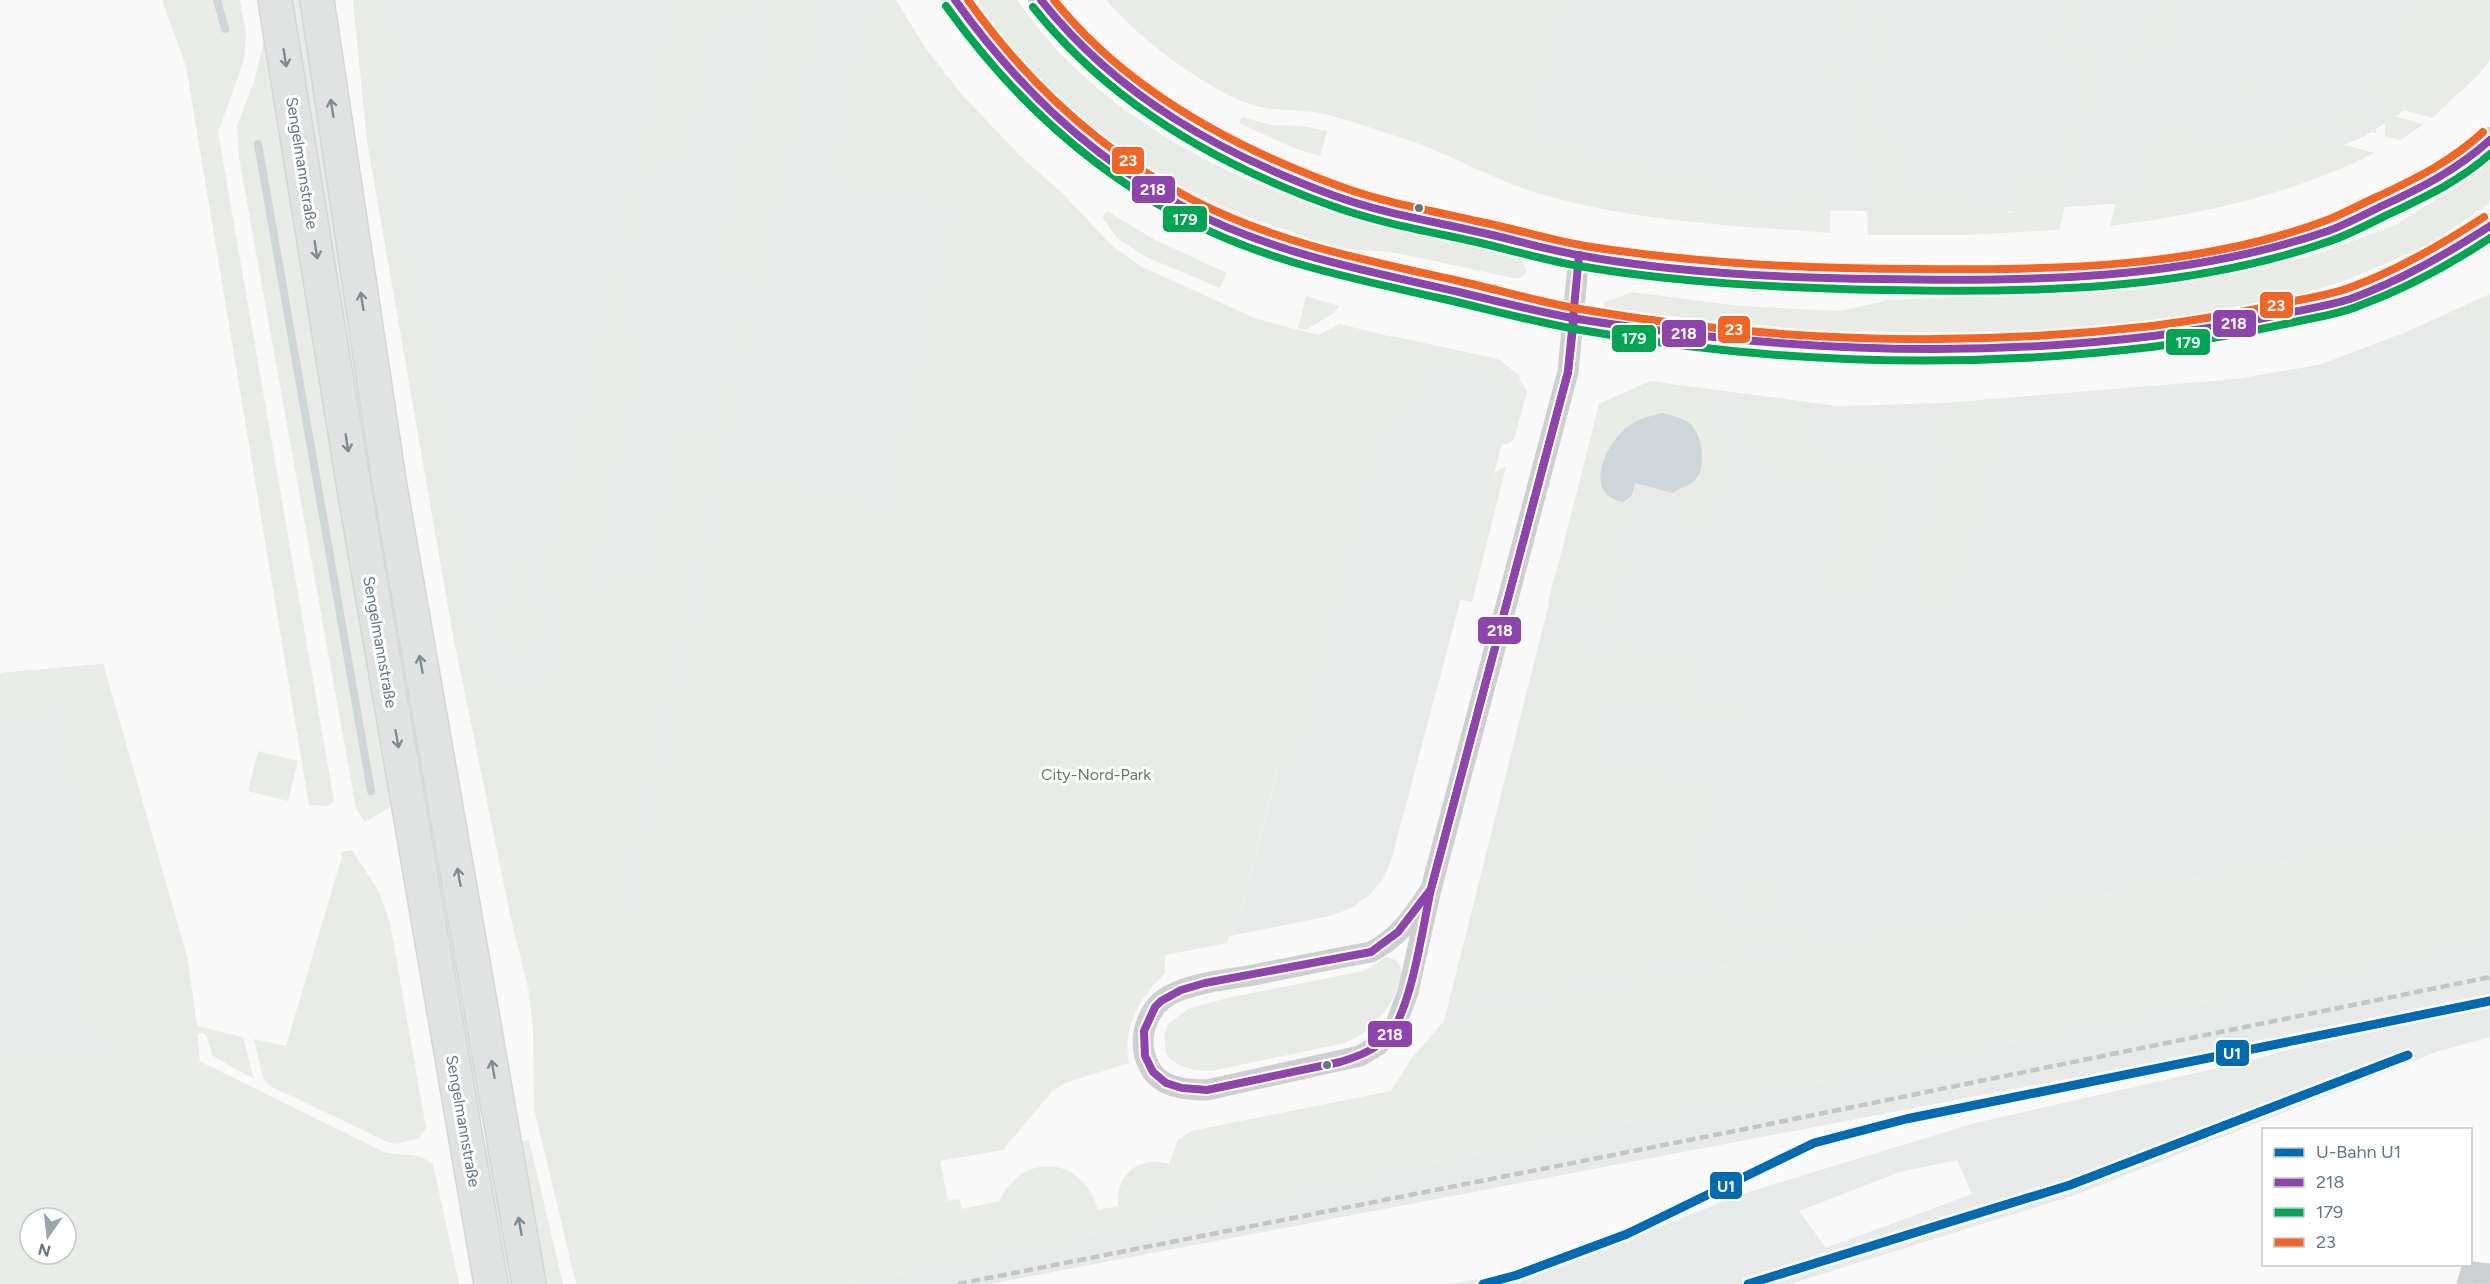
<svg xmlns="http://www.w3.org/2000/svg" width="2490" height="1284" viewBox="0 0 2490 1284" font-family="Figtree,sans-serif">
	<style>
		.built { fill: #e8e9e9; fill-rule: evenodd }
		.green { fill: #e8ebe6; fill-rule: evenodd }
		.water { fill: #ced6d9 }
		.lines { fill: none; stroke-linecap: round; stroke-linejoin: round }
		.stream { stroke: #ced6d9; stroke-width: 8 }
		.primary-casing { stroke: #d5d6d7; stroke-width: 36 }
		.minor { stroke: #cecfd0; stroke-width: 21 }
		.tertiary { stroke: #cecfd0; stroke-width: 26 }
		.primary { stroke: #e1e2e2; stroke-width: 33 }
		.rail { stroke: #c3c5c6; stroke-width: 4.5; stroke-dasharray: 9 4.5; stroke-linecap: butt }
		.bus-1-casing { stroke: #fff; stroke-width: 12 }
		.bus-2-casing { stroke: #fff; stroke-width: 12 }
		.bus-3-casing { stroke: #fff; stroke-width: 12 }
		.bus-1 { stroke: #8e44ad; stroke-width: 8 }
		.bus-2 { stroke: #00a651; stroke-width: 8 }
		.bus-3 { stroke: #f26522; stroke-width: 8 }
		.metro-1-casing { stroke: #fff; stroke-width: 14 }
		.metro-1 { stroke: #006ab3; stroke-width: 9 }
		.oneway { stroke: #7e8c96 }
		.bus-dot { fill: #657683; stroke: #fff; stroke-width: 2 }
		.labels { text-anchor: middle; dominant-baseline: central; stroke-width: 6; stroke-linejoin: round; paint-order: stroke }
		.street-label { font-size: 16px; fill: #657683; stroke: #fff }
		.park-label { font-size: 16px; fill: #687a64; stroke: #fff }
		.line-badge { stroke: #fff; stroke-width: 2 }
		.badge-label { font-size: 16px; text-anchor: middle; font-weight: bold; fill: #fff }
	</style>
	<rect width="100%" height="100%" fill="#f9f9f9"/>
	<!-- built -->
	<g class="built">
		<polygon points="353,0 896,0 925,48 963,96 1020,156 1066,197 868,948 635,913 591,921 454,640 367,140"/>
		<polygon points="1543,0 2490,0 2490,26 2416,103 2365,136 2316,157 2123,203 1983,213 1803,210 1499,167"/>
		<polygon points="2490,294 2490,824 1836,944 1444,1021 1599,404 1650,381 1837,406 1944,403 2236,379 2319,365 2406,332"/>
		<polygon points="1392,336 1498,359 1520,376 1391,861 1382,881 1367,897 1351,908 1330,916 1235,935"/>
		<polygon points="103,664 187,957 197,1027 207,1154 0,1161 0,673"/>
		<path d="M2490,933V1037L2439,1051L2078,1194L1790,1284H1449L1513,1273L1564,1260L1632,1238L1742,1194L1975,1123L2240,1063L2362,1030L2361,1023L990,1284H852L2353,971ZM1957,1160L1972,1194L1826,1248L1799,1211L1900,1172Z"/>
	</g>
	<!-- green -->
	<g class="green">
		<polygon points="162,0 240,0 246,33 244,60 218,132 334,801 329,806 309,805 186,66"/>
		<polygon points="291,0 301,0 324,163 488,1115 476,1117 343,338"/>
		<path d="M353,0H384L397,52L381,130L448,444L459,550L477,659C502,715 580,694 565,626L676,650L620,901L622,915L635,913L633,903L730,473L889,511L956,207L832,179L864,37C870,18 879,12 895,2L899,5L925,48L963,96L1020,156L1066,197L1110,244L1140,266L1257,319L1318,335L1340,324L1400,339L1409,415L1387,410L1297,757L1277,773L1235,935L1229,936L1227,943L1165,955V973C1139,998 1122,1027 1129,1063L1068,1082L1053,1090L1003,1150L940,1161L948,1201L959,1199L962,1209L999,1201C1023,1151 1083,1156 1098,1210L1118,1206C1116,1175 1138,1155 1169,1164L1178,1140L1191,1131L1391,1091L1412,1058L1444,1021L1836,944L2490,824V933L2353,971L852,1284H576L534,1108L533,1031L529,992L511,919L454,640L367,140Z"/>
		<polygon points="677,0 752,0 747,27 737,25 739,17 716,13 681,168 673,166 675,159 650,154 612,327 637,333 639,326 646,327 587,590 613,596 620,566 628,568 626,577 649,582 683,428 692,429 690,436 715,441 743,319 751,321 678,643 562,617 548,572"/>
		<polygon points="758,0 823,0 756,298 748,296 754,268 728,262 727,269 718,268 778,5"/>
		<path d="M977,0H1017C1092,111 1224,180 1350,217C1406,234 1465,245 1522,258L1526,271L1523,277L1518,279C1477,271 1435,260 1394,253C1377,250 1360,251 1344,248C1326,246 1309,238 1292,232C1166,193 1048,113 977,0Z"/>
		<path d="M1106,0H1563L1527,140L1794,208L1801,183L1830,190V233C1732,226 1631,221 1537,193C1489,178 1447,152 1399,137C1374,129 1349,120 1325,114C1301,109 1276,112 1253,105C1208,91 1136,36 1106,0Z"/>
		<polygon points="1849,0 1857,0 1835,88 1825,94"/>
		<polygon points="2159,0 2179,0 2169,41 2221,55 2220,60 2148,41"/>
		<polygon points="2412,0 2490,0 2490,60 2477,76 2432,118 2385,105"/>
		<polygon points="2064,4 2086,9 2079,34 2070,32 2066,47 2082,51 2084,45 2104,51 2059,230 1964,235 1868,235 1865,143 1854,130 1855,116 1883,13 1891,13 1861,128 1904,140 1893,182 2012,213 2024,167 2063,177 2091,63 2051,52"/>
		<polygon points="265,35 326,420 393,805 365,822 356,808 239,158 237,126 255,78"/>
		<polygon points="2135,51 2255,81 2250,103 2240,101 2245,81 2144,55 2137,78 2132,66"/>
		<polygon points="2373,74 2383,76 2376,101 2300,81 2302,75 2367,92"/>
		<polygon points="2268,84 2374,112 2376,133 2339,123 2343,106 2277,89 2271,108 2262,106"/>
		<polygon points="2385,114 2424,124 2400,140 2385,136"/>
		<polygon points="1242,117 1271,125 1303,126 1327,131 1320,156 1294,148 1239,123"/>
		<path d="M2156,128L2247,152L2252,135L2291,145L2295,132L2375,153C2289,195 2204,214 2110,226L2120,185L2140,189Z"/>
		<polygon points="2490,156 2490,203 2428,245 2347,280 2282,300 2154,322 2023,333 1819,331 1607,310 1603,303 1632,292 1740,306 1841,311 1889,300 2134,290 2196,280 2315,255 2395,225 2453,189"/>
		<polygon points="1107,211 1157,241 1227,273 1220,288 1146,257 1117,238 1102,217"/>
		<polygon points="2490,294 2490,328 2444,316"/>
		<polygon points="1306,296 1339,306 1334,313 1305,330 1298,328"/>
		<polygon points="1407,340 1496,360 1517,375 1527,392 1514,439 1508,444 1499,444 1517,377 1502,373 1500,378 1433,361 1419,411 1416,410"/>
		<path d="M1650,384L1716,393L1725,495L1699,529L1686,534L1680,529L1677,523L1685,497L1673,493C1692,477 1699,488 1702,455L1662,413L1624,501L1632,495L1615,553L1626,557L1610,619L1548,602L1600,406Z"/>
		<polygon points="1748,401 1818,405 1813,426 1800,426 1769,470 1755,465"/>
		<polygon points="2006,403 2009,405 2008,409 1983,490 1993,536 1970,530 1950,602 1927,616 1924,615 1912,595 1952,445 1934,440 1944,407"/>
		<polygon points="1804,435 1809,436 1806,452 1896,476 1870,580 1858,594 1849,596 1824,592 1848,502 1846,501 1850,487 1788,472 1784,484 1773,475"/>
		<polygon points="1506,467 1472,602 1459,599 1491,476 1501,468"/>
		<path d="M514,563L524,565C528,582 544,629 536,642C533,648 526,651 520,652C506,650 501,644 498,631Z"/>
		<polygon points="1547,641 1613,659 1617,644 1702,667 1693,701 1755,717 1751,730 1607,692 1589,759 1713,792 1685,898 1708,904 1735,928 1746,932 1761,933 1791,928 1822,936 1449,1004"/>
		<polygon points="103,664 187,957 197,1026 243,1037 254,1079 213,1056 207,1038 203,1033 90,1039 85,984 88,983 67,710 0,715 0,673"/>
		<polygon points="258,751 298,761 288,801 248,791"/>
		<polygon points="352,850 379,892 390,923 426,1128 419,1138 395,1144 388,1142 270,1086 263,1078 254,1039 286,1046 342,856 341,852"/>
		<path d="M1740,880L1782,890L1778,904C1760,912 1749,909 1736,895Z"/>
		<path d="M1386,957C1421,962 1386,1013 1373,1025C1364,1033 1355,1038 1345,1043L1211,1071L1195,1070L1181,1066L1171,1060L1166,1053L1164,1034L1168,1024L1188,1009L1227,998L1364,971Z"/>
		<path d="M198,1043L199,1061L384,1152C402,1156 419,1152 433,1164L459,1284H0V1057ZM30,1218H66V1254H30Z"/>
		<polygon points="529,1140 563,1284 546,1284 519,1142"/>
		<polygon points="493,1144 517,1284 507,1284 480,1146"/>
	</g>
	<!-- water -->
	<path class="water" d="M1662,413C1670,415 1681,417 1688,422C1703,432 1708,471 1693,482C1687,487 1678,488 1673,493L1635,483L1632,495L1624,502C1580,495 1607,440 1631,424C1639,418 1652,416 1662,413Z"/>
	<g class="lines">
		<!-- stream -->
		<g class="stream">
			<polyline points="217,0 225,29"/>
			<polyline points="258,144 371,791"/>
		</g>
		<!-- primary casing -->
		<g class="primary-casing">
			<g id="primary">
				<polyline points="275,0 355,494 491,1284"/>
				<polyline points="317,0 389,481 529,1284"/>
			</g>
		</g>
		<!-- minor -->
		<g class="minor">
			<path d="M1431,889C1413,916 1401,936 1371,952C1332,959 1293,967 1254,975C1227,980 1182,983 1161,1001C1144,1017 1138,1043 1148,1064C1158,1088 1186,1090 1207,1090L1360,1056L1378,1045L1394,1029L1408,992L1431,889L1568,372L1579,255"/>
			<polyline points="2467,1284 2471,1272 2490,1274"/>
		</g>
		<!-- tertiary -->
		<g class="tertiary">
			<path d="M955,0C1015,90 1093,159 1188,209C1270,252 1361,269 1450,290C1491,299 1531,310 1572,318C1605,324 1638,327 1671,332C1837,355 2003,357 2170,334C2214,328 2257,320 2301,310C2317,307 2334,304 2349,299C2399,281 2446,255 2490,226"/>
			<path d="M1041,0C1102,90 1235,160 1335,196C1381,213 1431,222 1479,232C1511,240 1544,248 1577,255C1600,259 1624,261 1647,264C1743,276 1838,280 1935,280C2065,279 2203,275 2327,231C2347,224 2366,214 2384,205C2422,189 2461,169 2490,140"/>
		</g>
		<!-- primary -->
		<use href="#primary" class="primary"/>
		<!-- rail -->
		<polyline class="rail" points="958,1284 1745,1129 2490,977"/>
		<!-- bus-1 casing -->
		<g class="bus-1-casing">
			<g id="bus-1">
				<path d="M955,0C1017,87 1093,160 1188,209C1272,253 1367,271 1459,292C1497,301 1534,311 1572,318C1600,323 1627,326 1655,330C1821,352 1987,356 2153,336C2200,330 2247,322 2293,312C2312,308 2331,305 2350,299C2400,281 2446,254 2490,226"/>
				<path d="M1041,0C1117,96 1221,154 1335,196C1382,213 1431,221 1479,232C1512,239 1544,249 1578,255C1674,273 1783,278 1880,279C2030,282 2185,280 2328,231C2347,224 2365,214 2384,205C2423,187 2458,169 2490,140"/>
				<polyline points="1568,372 1579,255"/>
				<polyline points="1568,372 1574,319"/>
				<path d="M1431,889C1423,926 1413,997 1394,1028C1383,1047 1360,1056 1340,1062L1207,1090L1182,1088L1166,1083L1153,1072L1145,1056L1144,1031L1155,1007L1161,1001L1181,990L1205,983L1371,952L1398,932Z"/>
				<polyline points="1431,889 1568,372"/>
				<polyline points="1431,889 1568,372"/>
			</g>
		</g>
		<!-- bus-2 casing -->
		<g class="bus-2-casing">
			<g id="bus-2">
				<path d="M946,6C1009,94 1085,166 1181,217C1262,261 1355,279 1444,299C1487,309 1531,321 1575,329C1764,363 1959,370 2151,347C2201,341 2250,332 2299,321C2318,317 2338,314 2356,307C2403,290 2448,266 2490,238"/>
				<path d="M1033,7C1110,104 1219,166 1335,207C1380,223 1426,231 1472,241C1508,249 1543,260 1579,266C1679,283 1782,288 1883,290C2033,293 2190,291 2333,240C2352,233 2371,223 2389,214C2425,197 2460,181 2490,154"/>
			</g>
		</g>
		<!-- bus-3 casing -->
		<g class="bus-3-casing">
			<g id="bus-3">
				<path d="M968,0C1027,83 1102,152 1193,200C1276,243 1369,261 1459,281C1499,290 1539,302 1580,309C1769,342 1962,348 2152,326C2199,320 2245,312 2290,302C2309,298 2328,295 2346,289C2395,272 2441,245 2484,217"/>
				<path d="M1054,0C1126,90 1232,147 1339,186C1385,203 1433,211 1481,222C1515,229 1550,240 1585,246C1693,263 1804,269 1914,269C2052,270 2200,269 2330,219C2347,212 2363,203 2379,196C2417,178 2452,161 2483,132"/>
			</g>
		</g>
		<!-- bus-1 -->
		<use href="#bus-1" class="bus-1"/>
		<!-- bus-2 -->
		<use href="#bus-2" class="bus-2"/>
		<!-- bus-3 -->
		<use href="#bus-3" class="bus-3"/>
		<!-- metro-1 casing -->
		<g class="metro-1-casing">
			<g id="metro-1">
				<polyline points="1483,1284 1517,1275 1627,1234 1814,1143 1906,1119 2490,1001"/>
				<polyline points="1748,1284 2070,1185 2408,1055"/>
			</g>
		</g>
		<!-- metro-1 -->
		<use href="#metro-1" class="metro-1"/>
	</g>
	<!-- one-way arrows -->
	<defs><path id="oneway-shaft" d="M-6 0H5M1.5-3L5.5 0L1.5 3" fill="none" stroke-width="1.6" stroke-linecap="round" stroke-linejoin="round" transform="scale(1.5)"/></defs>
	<g class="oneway">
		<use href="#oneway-shaft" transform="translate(285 58) rotate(81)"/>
		<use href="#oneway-shaft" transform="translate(332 108) rotate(-99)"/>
		<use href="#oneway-shaft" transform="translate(316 250) rotate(81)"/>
		<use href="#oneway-shaft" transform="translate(362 301) rotate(-99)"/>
		<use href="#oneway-shaft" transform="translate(347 443) rotate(81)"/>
		<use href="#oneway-shaft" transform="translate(421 664) rotate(-100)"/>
		<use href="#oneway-shaft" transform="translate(397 739) rotate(80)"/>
		<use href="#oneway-shaft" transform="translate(459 877) rotate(-100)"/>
		<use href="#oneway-shaft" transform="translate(493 1069) rotate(-100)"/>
		<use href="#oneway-shaft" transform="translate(520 1226) rotate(-100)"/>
	</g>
	<!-- markers -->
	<g class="bus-dot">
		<circle cx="1419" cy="208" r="5"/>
		<circle cx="1327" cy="1065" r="5"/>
	</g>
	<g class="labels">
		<!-- street labels -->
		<g class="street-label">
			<text transform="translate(302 163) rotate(81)">Sengelmannstraße</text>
			<text transform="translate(380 642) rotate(80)">Sengelmannstraße</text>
			<text transform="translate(463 1121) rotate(80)">Sengelmannstraße</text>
		</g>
		<!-- park labels -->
		<g class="park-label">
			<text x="1096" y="774">City-Nord-Park</text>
		</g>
	</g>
	<g class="line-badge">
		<rect x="1111" y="146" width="34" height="29" rx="6" fill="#f26522"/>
		<rect x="1131" y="175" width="45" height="29" rx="6" fill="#8e44ad"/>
		<rect x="1162" y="205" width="46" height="28" rx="6" fill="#00a651"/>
		<rect x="2259" y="291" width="35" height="28" rx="6" fill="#f26522"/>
		<rect x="2212" y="309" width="45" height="29" rx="6" fill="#8e44ad"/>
		<rect x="1717" y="315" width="34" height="29" rx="6" fill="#f26522"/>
		<rect x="1661" y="319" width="46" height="29" rx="6" fill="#8e44ad"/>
		<rect x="1611" y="324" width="46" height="29" rx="6" fill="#00a651"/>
		<rect x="2165" y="328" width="46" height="28" rx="6" fill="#00a651"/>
		<rect x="1477" y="616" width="45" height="29" rx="6" fill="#8e44ad"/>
		<rect x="1367" y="1020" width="46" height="28" rx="6" fill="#8e44ad"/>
		<rect x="2215" y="1039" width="35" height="28" rx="6" fill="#006ab3"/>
		<rect x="1709" y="1171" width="34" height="29" rx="6" fill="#006ab3"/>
	</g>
	<g class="badge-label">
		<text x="1128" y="166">23</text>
		<text x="1153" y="195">218</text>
		<text x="1185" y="225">179</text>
		<text x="2276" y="311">23</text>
		<text x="2234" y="329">218</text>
		<text x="1734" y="335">23</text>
		<text x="1684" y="339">218</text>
		<text x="1634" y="344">179</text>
		<text x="2188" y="348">179</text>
		<text x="1500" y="636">218</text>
		<text x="1390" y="1040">218</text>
		<text x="2232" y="1059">U1</text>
		<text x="1726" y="1192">U1</text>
	</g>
	<!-- legend -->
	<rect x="2262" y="1128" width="210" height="138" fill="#ffffff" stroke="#c1c8cd" stroke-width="1.5"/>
	<rect x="2274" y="1148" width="30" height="9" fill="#006ab3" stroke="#c1c8cd" stroke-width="1.5"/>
	<text x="2316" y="1158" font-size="18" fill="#657683">U-Bahn U1</text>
	<rect x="2274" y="1178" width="30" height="9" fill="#8e44ad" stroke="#c1c8cd" stroke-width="1.5"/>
	<text x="2316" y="1188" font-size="18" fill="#657683">218</text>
	<rect x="2274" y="1208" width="30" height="9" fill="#00a651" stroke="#c1c8cd" stroke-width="1.5"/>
	<text x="2316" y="1218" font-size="18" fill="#657683">179</text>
	<rect x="2274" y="1238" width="30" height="9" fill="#f26522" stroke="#c1c8cd" stroke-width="1.5"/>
	<text x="2316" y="1248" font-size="18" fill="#657683">23</text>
	<!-- north arrow -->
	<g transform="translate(48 1236) rotate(194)"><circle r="28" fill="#ffffff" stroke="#c1c8cd" stroke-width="1.5"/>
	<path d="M0-4.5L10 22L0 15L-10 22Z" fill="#99a4ac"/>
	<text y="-9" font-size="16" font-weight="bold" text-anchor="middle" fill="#657683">N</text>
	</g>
</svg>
